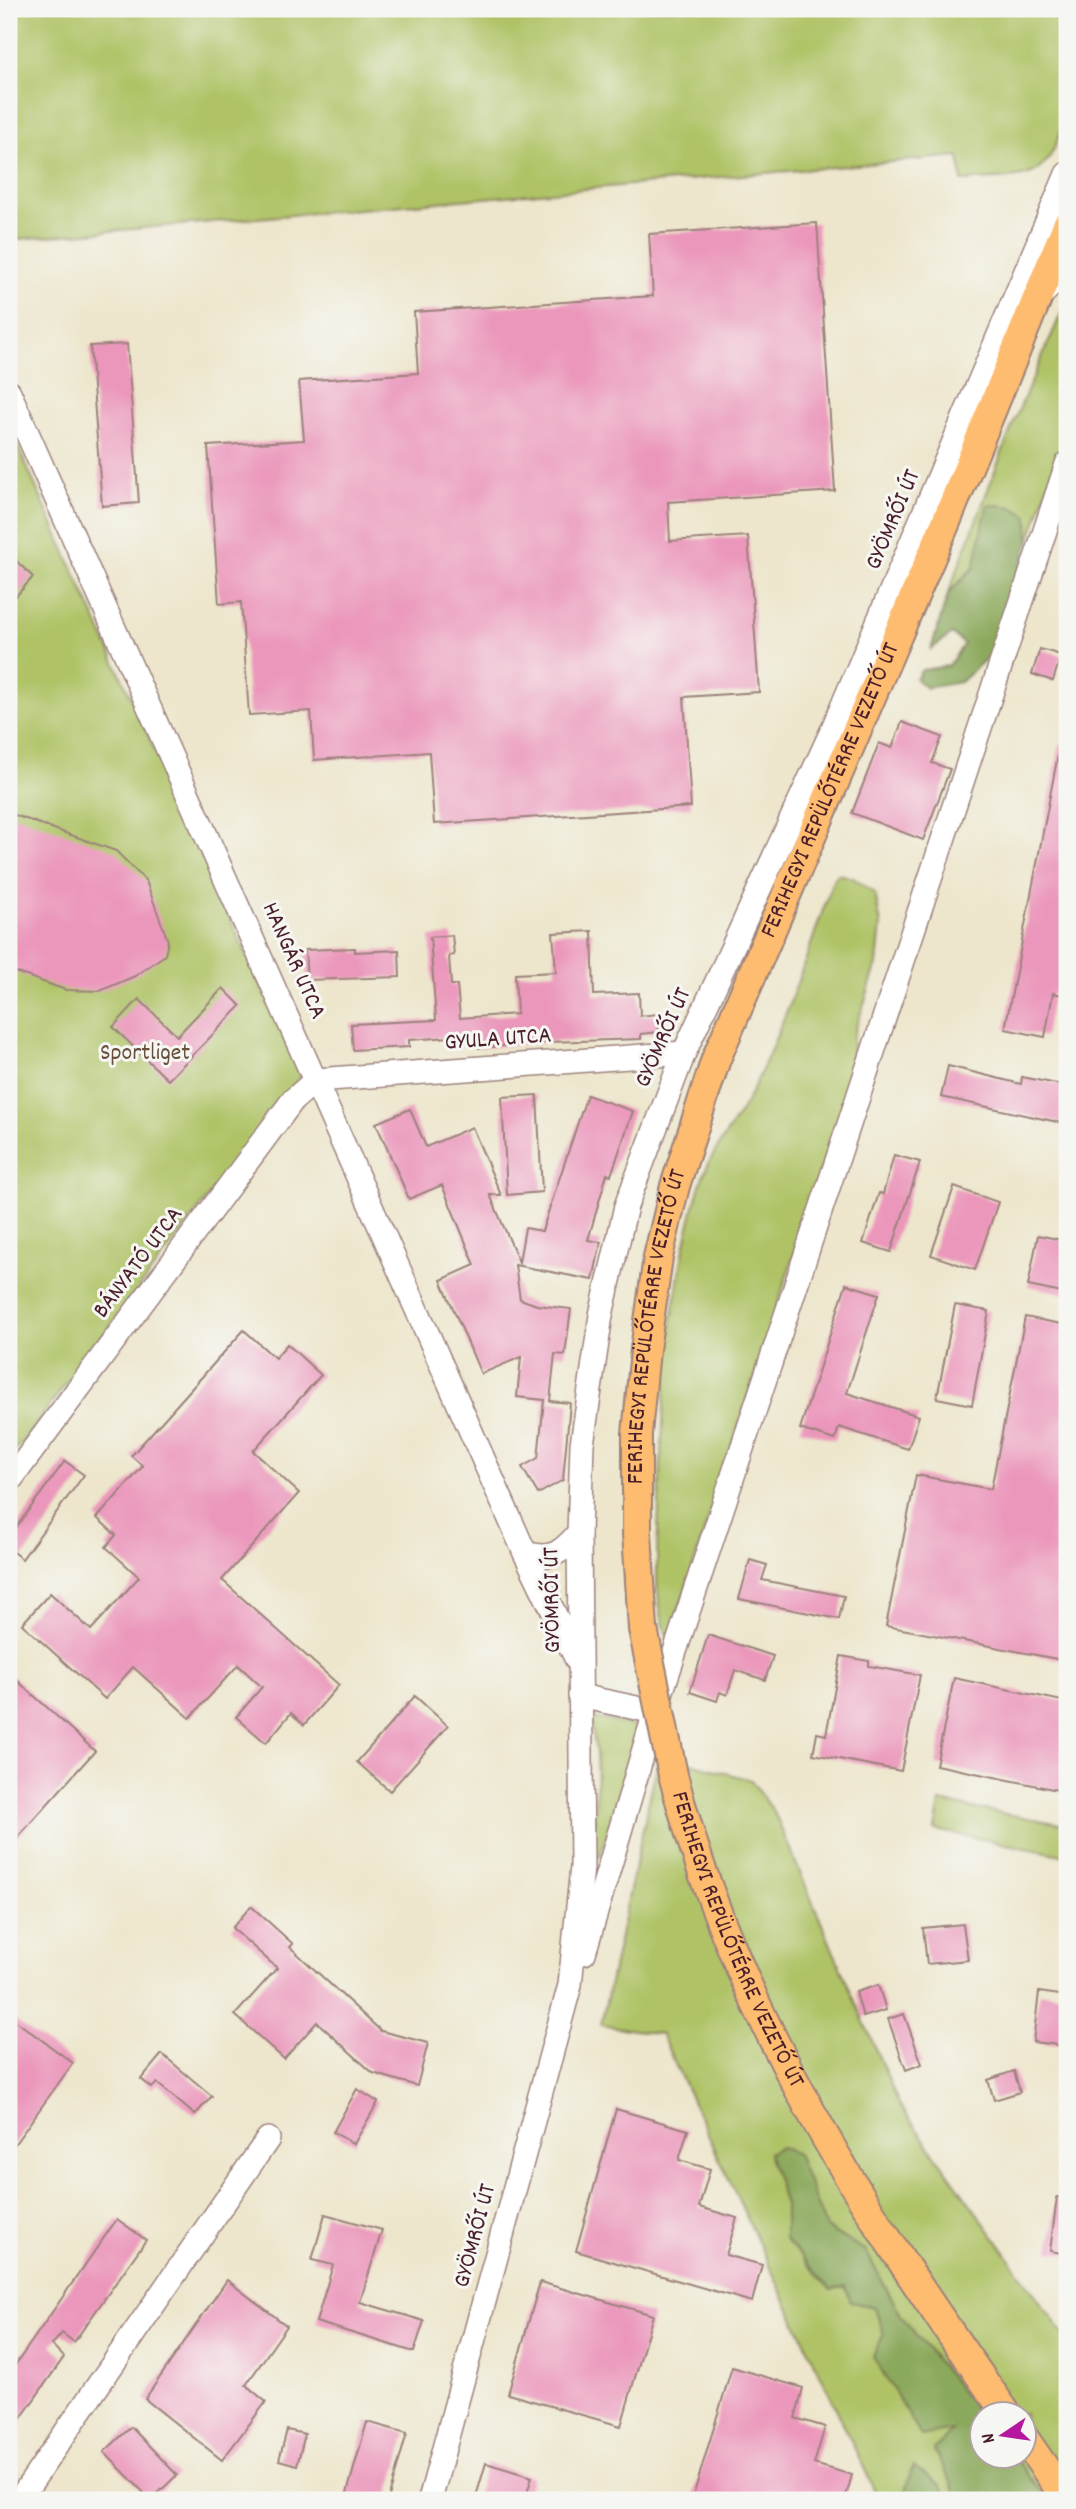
<svg xmlns="http://www.w3.org/2000/svg" width="1076" height="2509" viewBox="0 0 1076 2509" font-family="Dekko,sans-serif">
	<style>
		.green { fill: #afc366; stroke: #7c7148; stroke-width: 2 }
		.forest { fill: #8ba95b; stroke: #6a6443; stroke-width: 2 }
		.building { fill: #eb97bb }
		.lines { fill: none; stroke-linecap: round; stroke-linejoin: round }
		.minor-casing { stroke: #9c827c; stroke-width: 26 }
		.major-casing { stroke: #9c827c; stroke-width: 32 }
		.minor { stroke: #fff; stroke-width: 23 }
		.major { stroke: #fdbc6f; stroke-width: 28 }
		.major-bridge-casing { stroke: #9c827c; stroke-width: 32; stroke-linecap: butt }
		.major-bridge { stroke: #fdbc6f; stroke-width: 28 }
		.labels { text-anchor: middle; dominant-baseline: central; stroke-width: 6; stroke-linejoin: round; paint-order: stroke }
		.street-label { font-size: 24px; fill: #4a1f2b; stroke: #f6f6f2 }
		.park-label { font-size: 24px; fill: #68503d; stroke: #f6f6f2 }
	</style>
	<rect width="100%" height="100%" fill="#f6f6f2"/>
	<filter id="ink" filterUnits="userSpaceOnUse"><feTurbulence type="fractalNoise" baseFrequency=".0143" numOctaves="2"/><feDisplacementMap in="SourceGraphic" scale="14" xChannelSelector="R" yChannelSelector="G"/><feConvolveMatrix kernelMatrix="1 2 1 2 8 2 1 2 1" color-interpolation-filters="sRGB"/></filter>
	<filter id="wash" filterUnits="userSpaceOnUse"><feTurbulence type="fractalNoise" baseFrequency=".00686" numOctaves="4" result="noise"/><feDisplacementMap in="SourceGraphic" scale="28" xChannelSelector="R" yChannelSelector="G"/><feGaussianBlur stdDeviation="1.57" result="paint"/><feColorMatrix in="noise" values="0 0 0 0 0 0 0 0 0 0 0 0 0 0 0 0 0 1.4 0 .05"/><feComposite in="paint" operator="in"/></filter>
	<g filter="url(#wash)">
		<rect width="100%" height="100%" fill="#ede6cc"/>
		<!-- green -->
		<g class="green">
			<path d="M12,9H1067C1067,54 1076,160 1027,175C1007,180 983,179 962,181L959,156L9,240V18Z"/>
			<polygon points="1067,300 1067,430 1029,542 988,506 975,565 948,594 1015,419"/>
			<polygon points="9,427 301,1075 9,1459"/>
			<path d="M838,874L853,878L875,893L881,924L877,964L853,1037L852,1075L669,1640C651,1599 658,1548 659,1504C663,1398 669,1288 700,1185C710,1151 736,1124 751,1093C785,1024 808,953 833,881Z"/>
			<path d="M594,1718L635,1726L637,1730L600,1856L593,1861C592,1816 603,1769 591,1725Z"/>
			<polygon points="658,1759 691,1763 751,1780 774,1812 899,2104 1067,2339 1067,2500 1048,2500 1014,2457 1024,2456 1024,2414 981,2416 902,2317 865,2250 826,2228 797,2154 768,2153 785,2205 785,2239 831,2289 845,2286 851,2302 875,2307 884,2334 953,2429 934,2451 962,2500 948,2500 941,2485 913,2467 902,2500 879,2500 661,2034 601,2025"/>
			<polygon points="940,1802 1067,1825 1067,1856 935,1830"/>
		</g>
		<!-- forest -->
		<g class="forest">
			<polygon points="997,505 1012,507 1028,516 1029,542 989,656 960,682 926,688 916,679 922,670 948,666 964,644 952,634 931,649 948,594 974,568 987,506"/>
			<polygon points="780,2147 797,2154 826,2228 865,2250 902,2317 981,2416 982,2456 1014,2457 1048,2500 962,2500 959,2497 934,2450 952,2430 921,2436 873,2356 884,2334 875,2307 851,2302 845,2286 831,2290 785,2239 785,2205 768,2153"/>
			<polygon points="913,2466 941,2485 948,2500 902,2500"/>
		</g>
		<g id="blocks">
			<!-- building -->
			<g class="building">
				<polygon points="817,223 835,491 668,502 670,541 748,536 759,692 684,697 691,807 434,824 429,752 314,760 311,711 249,715 241,602 219,604 208,446 304,440 299,381 418,373 414,312 653,296 649,234"/>
				<polygon points="127,344 139,503 102,506 90,346"/>
				<polygon points="9,554 33,577 9,604"/>
				<polygon points="1040,649 1061,655 1053,681 1032,674"/>
				<polygon points="902,722 942,737 932,763 950,769 923,840 852,813 879,743 892,748"/>
				<polygon points="1060,744 1067,745 1067,996 1053,993 1045,1037 1005,1029"/>
				<polygon points="9,813 116,851 146,881 168,941 165,955 135,976 100,991 66,990 9,970"/>
				<polygon points="592,931 594,995 639,993 640,1016 657,1014 659,1032 641,1034 641,1039 549,1042 479,1048 478,1035 409,1040 409,1047 353,1050 351,1024 436,1020 430,937 452,935 454,955 449,956 451,985 457,985 460,1018 517,1014 515,974 556,972 553,933"/>
				<polygon points="355,948 355,952 399,950 400,977 307,980 305,950"/>
				<polygon points="223,988 241,1006 168,1080 113,1027 139,999 177,1036"/>
				<polygon points="948,1066 1021,1084 1022,1077 1067,1086 1067,1124 941,1097"/>
				<polygon points="537,1095 542,1192 507,1195 502,1097"/>
				<polygon points="587,1095 633,1111 611,1175 607,1174 588,1240 601,1242 593,1280 515,1265 520,1299 537,1305 571,1309 565,1355 555,1354 550,1401 570,1403 563,1480 538,1494 522,1467 538,1458 544,1400 517,1397 521,1357 481,1374 441,1280 475,1265 442,1185 409,1199 376,1123 410,1109 426,1147 472,1127 501,1195 490,1195 519,1262 525,1228 542,1231"/>
				<polygon points="894,1155 920,1162 891,1252 863,1243 879,1193 883,1194"/>
				<polygon points="954,1187 998,1202 975,1270 931,1255"/>
				<polygon points="1038,1235 1067,1241 1067,1294 1028,1286"/>
				<polygon points="846,1284 879,1294 847,1393 919,1416 908,1449 839,1427 835,1440 800,1429"/>
				<polygon points="955,1305 989,1311 972,1405 937,1398"/>
				<polygon points="1025,1317 1067,1325 1067,1661 886,1626 916,1475 991,1489"/>
				<polygon points="244,1330 275,1358 287,1344 321,1375 253,1451 299,1493 222,1580 339,1685 304,1725 291,1713 266,1743 236,1717 262,1687 238,1665 190,1718 133,1667 105,1699 22,1624 50,1593 91,1630 139,1577 106,1547 116,1535 97,1518 143,1466 131,1456"/>
				<polygon points="65,1461 84,1475 22,1559 9,1549 9,1537"/>
				<polygon points="750,1560 767,1565 762,1580 844,1596 839,1619 739,1599"/>
				<polygon points="708,1635 773,1656 765,1680 735,1670 727,1695 720,1692 717,1701 690,1692"/>
				<polygon points="841,1656 869,1661 869,1666 920,1675 901,1771 813,1754 817,1733 826,1735"/>
				<polygon points="9,1673 95,1751 9,1847"/>
				<polygon points="954,1678 1067,1702 1067,1792 936,1765"/>
				<polygon points="415,1696 448,1726 390,1791 357,1762"/>
				<polygon points="251,1906 293,1944 290,1947 381,2031 428,2043 417,2086 373,2073 317,2022 284,2059 235,2015 277,1968 232,1928"/>
				<polygon points="963,1924 968,1960 927,1964 923,1928"/>
				<polygon points="878,1985 886,2010 863,2017 856,1992"/>
				<polygon points="1039,1992 1067,1996 1067,2046 1033,2042"/>
				<polygon points="904,2014 922,2064 906,2070 888,2019"/>
				<polygon points="9,2016 73,2063 9,2152"/>
				<polygon points="162,2054 212,2096 195,2115 157,2083 152,2088 141,2079"/>
				<polygon points="1014,2071 1020,2092 994,2100 988,2080"/>
				<polygon points="357,2089 378,2102 354,2144 333,2132"/>
				<polygon points="616,2109 688,2130 679,2160 710,2169 699,2207 737,2218 726,2255 762,2265 752,2302 576,2251"/>
				<polygon points="1057,2197 1067,2198 1067,2254 1050,2251"/>
				<polygon points="325,2214 382,2230 360,2302 424,2321 414,2352 316,2322 333,2265 312,2260"/>
				<polygon points="117,2219 146,2240 74,2342 62,2333 52,2345 64,2357 9,2435 9,2374"/>
				<polygon points="227,2280 287,2326 246,2385 266,2402 222,2460 145,2399"/>
				<polygon points="540,2282 653,2315 621,2426 508,2394"/>
				<polygon points="732,2367 803,2388 795,2418 825,2427 814,2464 852,2475 845,2500 692,2500"/>
				<polygon points="367,2422 407,2433 388,2500 345,2500"/>
				<polygon points="131,2427 177,2475 151,2500 104,2452"/>
				<polygon points="287,2430 305,2434 297,2465 279,2460"/>
				<polygon points="486,2463 532,2477 525,2500 475,2500"/>
			</g>
		</g>
	</g>
	<g filter="url(#ink)">
		<use href="#blocks" fill-opacity="0" stroke="#9c827c" stroke-width="2"/>
		<g class="lines">
			<!-- minor casing -->
			<g class="minor-casing">
				<g id="minor">
					<polyline points="1040,296 1067,271"/>
					<polyline points="9,392 525,1553 577,1660"/>
					<polyline points="316,1080 684,1053"/>
					<polyline points="9,1482 293,1100 316,1080"/>
					<path d="M525,1553C552,1561 561,1553 579,1533"/>
					<polyline points="580,1696 655,1712"/>
					<polyline points="584,1953 655,1712 1067,464"/>
					<polyline points="19,2500 268,2139"/>
					<polyline points="430,2500 570,1985 582,1867 579,1533 582,1444 601,1315 626,1206 684,1053 831,733 1067,174"/>
				</g>
			</g>
			<!-- major casing -->
			<g class="major-casing">
				<g id="major">
					<path id="s1" d="M643,1629L637,1533V1434L645,1350L658,1257L675,1186L716,1059L946,522L1067,225"/>
					<path id="s2" d="M673,1775C736,2017 864,2213 1007,2414"/>
					<polyline points="1024,2438 1067,2500"/>
				</g>
			</g>
			<!-- minor -->
			<use href="#minor" class="minor"/>
			<!-- major -->
			<use href="#major" class="major"/>
			<!-- major-bridge casing -->
			<g class="major-bridge-casing">
				<polyline id="major-bridge" points="643,1629 673,1775"/>
			</g>
			<!-- major-bridge -->
			<use href="#major-bridge" class="major-bridge"/>
		</g>
	</g>
	<g class="labels">
		<!-- street labels -->
		<g class="street-label">
			<text transform="translate(894 520) rotate(-67)">GYÖMRŐI ÚT</text>
			<text stroke="none"><textPath href="#s1" startOffset="872">FERIHEGYI REPÜLŐTÉRRE VEZETŐ ÚT</textPath></text>
			<text transform="translate(293 961) rotate(66)">HANGÁR UTCA</text>
			<text transform="translate(664 1038) rotate(-66)">GYÖMRŐI ÚT</text>
			<text transform="translate(498 1040) rotate(-4)">GYULA UTCA</text>
			<text transform="translate(139 1263) rotate(-53)">BÁNYATÓ UTCA</text>
			<text stroke="none"><textPath href="#s1" startOffset="304">FERIHEGYI REPÜLŐTÉRRE VEZETŐ ÚT</textPath></text>
			<text transform="translate(553 1600) rotate(-91)">GYÖMRŐI ÚT</text>
			<text stroke="none"><textPath href="#s2" startOffset="177">FERIHEGYI REPÜLŐTÉRRE VEZETŐ ÚT</textPath></text>
			<text transform="translate(476 2236) rotate(-75)">GYÖMRŐI ÚT</text>
		</g>
		<!-- park labels -->
		<g class="park-label">
			<text x="145" y="1054">Sportliget</text>
		</g>
	</g>
	<!-- margin -->
	<rect width="1076" height="2509" fill="none" stroke="#f6f6f2" stroke-width="35"/>
	<!-- north arrow -->
	<g transform="translate(1003 2435) rotate(257)"><circle r="33" fill="#f6f6f2" stroke="#b1a0a2" stroke-width="2"/>
	<path d="M0-5L12 26L0 18L-12 26Z" fill="#b5179e"/>
	<text y="-10" font-size="19" font-weight="bold" text-anchor="middle" fill="#4a1f2b">N</text>
	</g>
</svg>
